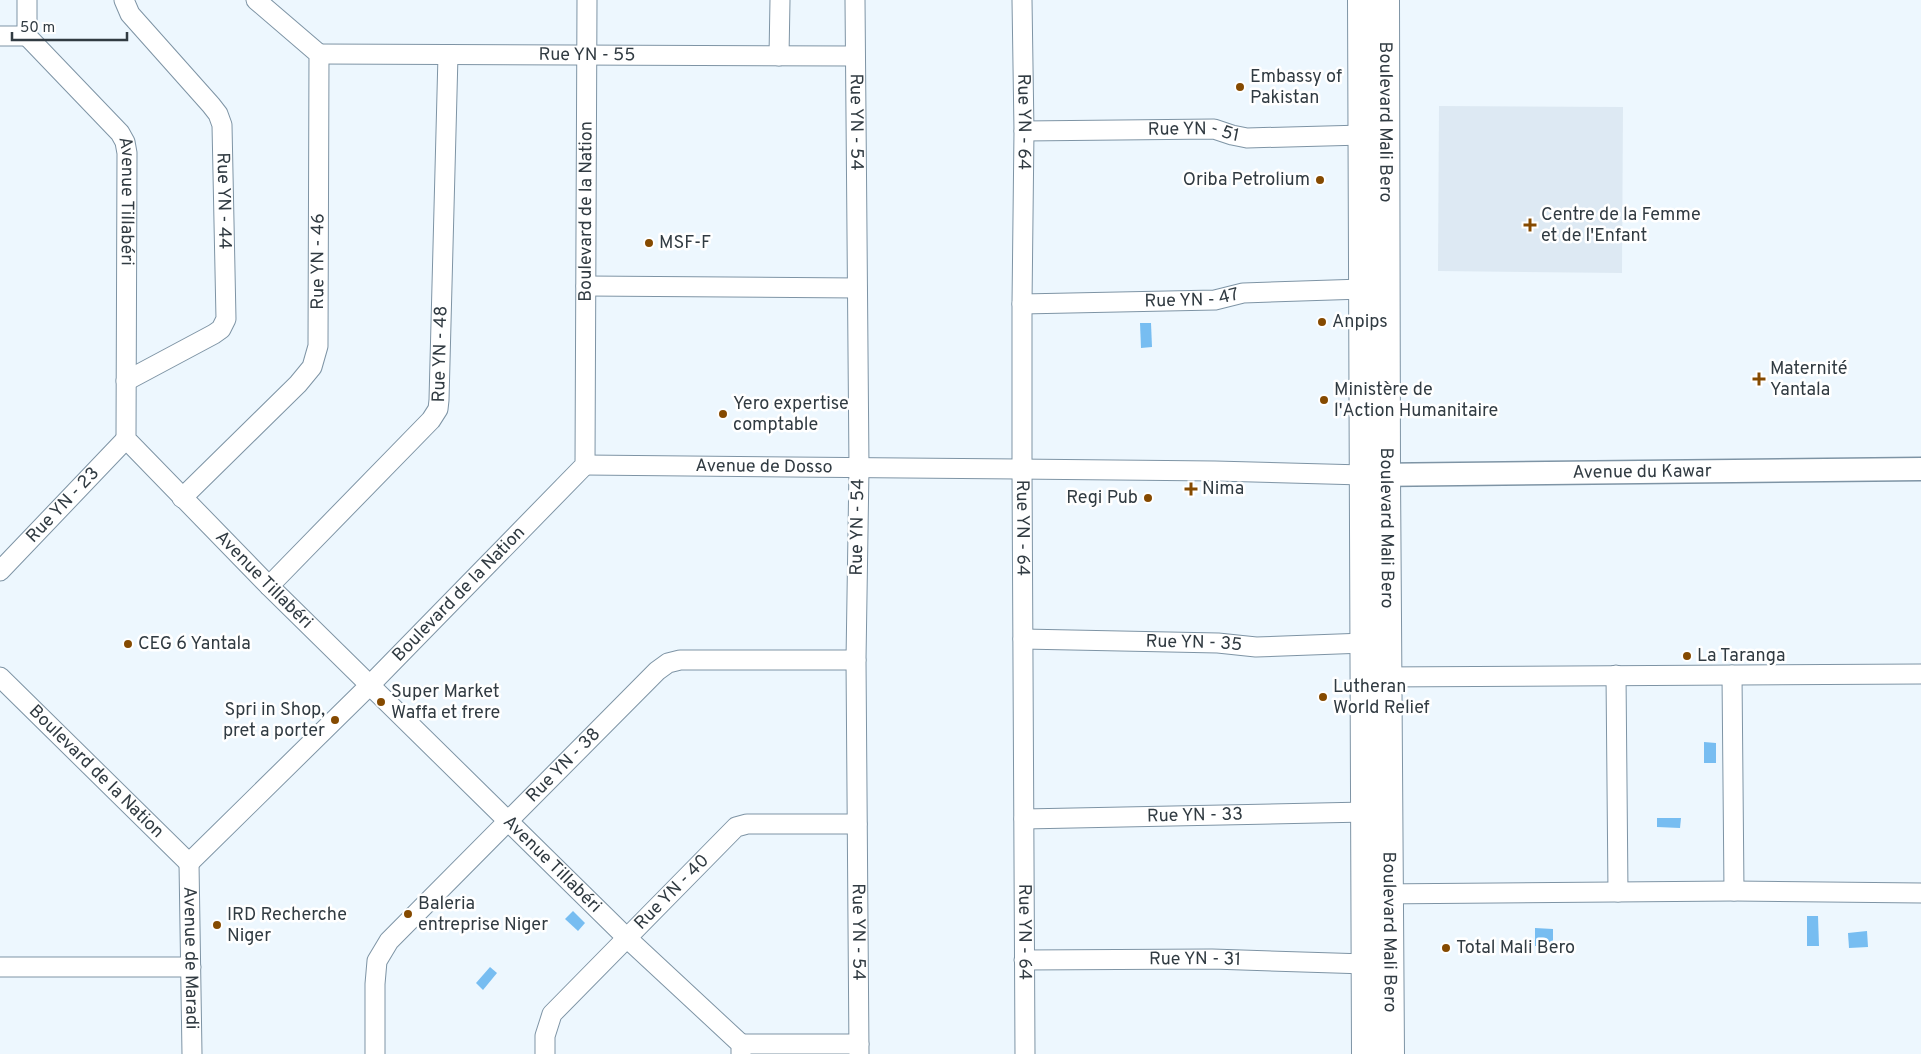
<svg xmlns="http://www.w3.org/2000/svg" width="1921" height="1054" viewBox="0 0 1921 1054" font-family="Overpass,sans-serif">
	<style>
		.built { fill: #dde9f3 }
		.water { fill: #77bdf1 }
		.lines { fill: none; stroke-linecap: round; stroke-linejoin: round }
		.minor-casing { stroke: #7e94a5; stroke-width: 21 }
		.tertiary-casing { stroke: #7e94a5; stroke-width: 25 }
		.primary-casing { stroke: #7e94a5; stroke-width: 30 }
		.minor { stroke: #fff; stroke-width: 19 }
		.tertiary { stroke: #fff; stroke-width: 22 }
		.primary { stroke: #fff; stroke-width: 28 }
		.poi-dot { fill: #854a00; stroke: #fff; stroke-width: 2 }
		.labels { text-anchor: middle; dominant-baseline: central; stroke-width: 5; stroke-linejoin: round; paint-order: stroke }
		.street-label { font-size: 18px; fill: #313b42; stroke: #fff }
		.poi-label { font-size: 18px; fill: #313b42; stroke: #fff; text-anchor: start }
	</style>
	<rect width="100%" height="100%" fill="#edf7fe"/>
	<!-- built -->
	<polygon class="built" points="1439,106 1623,107 1622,273 1438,271"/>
	<!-- water -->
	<g class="water">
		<polygon points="1140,323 1151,323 1152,347 1141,348"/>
		<polygon points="1704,742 1716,743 1716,763 1704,763"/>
		<polygon points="1657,818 1681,818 1680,828 1657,827"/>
		<polygon points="573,911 585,923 578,931 565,919"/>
		<polygon points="1807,916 1818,916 1819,946 1807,946"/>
		<polygon points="1535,928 1553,929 1553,946 1535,946"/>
		<polygon points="1867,931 1868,947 1849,948 1848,933"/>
		<polygon points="490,967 497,973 483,990 476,983"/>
	</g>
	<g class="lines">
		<!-- minor casing -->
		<g class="minor-casing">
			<g id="minor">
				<path id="s1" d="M27,0V36L120,133L125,142L127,153L126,439L269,586L628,939L741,1044V1054"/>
				<path id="s2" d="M124,0L130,14L211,105L218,114L222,125L226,319L221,329L214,334L126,381"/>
				<path id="s3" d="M855,0L859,468L856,660L859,1054"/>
				<path id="s4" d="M1022,0L1024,131L1022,304V470L1025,1054"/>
				<polyline points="0,36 27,36"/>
				<path id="s5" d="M319,54L854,56"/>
				<polyline points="779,56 780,0"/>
				<path id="s6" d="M1024,131L1214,129L1232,135L1247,138L1363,135"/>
				<polyline points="586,286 857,288"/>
				<path id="s7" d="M1022,304L1215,300L1243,293L1363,289"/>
				<path id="s8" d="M585,465L1215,471L1363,475"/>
				<path id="s9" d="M182,498L298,384L312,367L318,346L319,54L256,0"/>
				<path id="s10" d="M0,571L126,439"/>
				<path id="s11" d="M269,586L431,420L438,409L439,400L448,55"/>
				<path id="s12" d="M1023,639L1218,643L1256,647L1365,643"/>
				<polyline points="1616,675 1618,892"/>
				<polyline points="1732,675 1734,891"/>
				<path id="s13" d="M0,677L189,863"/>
				<polyline points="1377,677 1921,674"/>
				<path id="s14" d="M1024,819L1366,812"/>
				<path id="s15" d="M189,863L370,685L585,465L587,0"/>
				<path id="s16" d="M189,863L192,1054"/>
				<polyline points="1377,894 1734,891 1921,893"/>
				<path id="s17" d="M1024,960L1212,959L1366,964"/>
				<polyline points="0,967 191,967"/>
				<polyline points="741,1044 859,1044"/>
				<path id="s18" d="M375,1054V984L377,961L389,941L657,671L668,663L680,660H856"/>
				<path id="s19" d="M545,1054V1036L552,1014L736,827L747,824H857"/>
			</g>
		</g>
		<!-- tertiary casing -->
		<g class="tertiary-casing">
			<g id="tertiary">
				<path id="s20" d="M1370,475L1921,469"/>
			</g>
		</g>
		<!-- primary casing -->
		<g class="primary-casing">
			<g id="primary">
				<polyline points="1362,0 1366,1054"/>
				<path id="s21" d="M1385,0L1386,475L1390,1054"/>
			</g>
		</g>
		<!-- minor -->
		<use href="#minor" class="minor"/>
		<!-- tertiary -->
		<use href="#tertiary" class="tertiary"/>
		<!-- primary -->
		<use href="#primary" class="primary"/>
	</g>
	<!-- markers -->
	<g class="poi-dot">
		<circle cx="1240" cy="87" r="5"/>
		<circle cx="1320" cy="180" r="5"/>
		<path d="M1527.5 217.5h5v5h5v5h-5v5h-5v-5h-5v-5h5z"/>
		<circle cx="649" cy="243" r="5"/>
		<circle cx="1322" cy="322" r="5"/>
		<path d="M1756.5 371.5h5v5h5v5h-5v5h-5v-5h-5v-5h5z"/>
		<circle cx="1324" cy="400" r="5"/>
		<circle cx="723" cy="414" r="5"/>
		<path d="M1188.5 481.5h5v5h5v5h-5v5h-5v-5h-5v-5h5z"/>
		<circle cx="1148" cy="498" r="5"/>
		<circle cx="128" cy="644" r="5"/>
		<circle cx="1687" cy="656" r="5"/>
		<circle cx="1323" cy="697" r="5"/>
		<circle cx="381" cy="702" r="5"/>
		<circle cx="335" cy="720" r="5"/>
		<circle cx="408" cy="914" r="5"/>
		<circle cx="217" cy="925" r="5"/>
		<circle cx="1446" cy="948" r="5"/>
	</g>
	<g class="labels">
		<!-- street labels -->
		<g class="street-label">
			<text stroke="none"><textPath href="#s5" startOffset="268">Rue YN - 55</textPath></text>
			<text stroke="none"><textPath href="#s3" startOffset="122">Rue YN - 54</textPath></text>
			<text stroke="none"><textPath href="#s4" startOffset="122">Rue YN - 64</textPath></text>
			<text stroke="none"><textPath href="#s21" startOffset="122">Boulevard Mali Bero</textPath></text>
			<text stroke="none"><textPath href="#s6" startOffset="170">Rue YN - 51</textPath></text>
			<text stroke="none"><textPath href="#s2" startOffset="236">Rue YN - 44</textPath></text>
			<text stroke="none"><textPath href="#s1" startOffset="240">Avenue Tillabéri</textPath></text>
			<text stroke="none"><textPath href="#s15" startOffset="815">Boulevard de la Nation</textPath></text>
			<text stroke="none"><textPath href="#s9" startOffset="291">Rue YN - 46</textPath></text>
			<text stroke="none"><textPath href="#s7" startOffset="170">Rue YN - 47</textPath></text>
			<text stroke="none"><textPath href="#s11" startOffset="300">Rue YN - 48</textPath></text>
			<text stroke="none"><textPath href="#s8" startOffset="179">Avenue de Dosso</textPath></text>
			<text stroke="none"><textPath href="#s20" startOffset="272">Avenue du Kawar</textPath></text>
			<text stroke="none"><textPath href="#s10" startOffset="91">Rue YN - 23</textPath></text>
			<text transform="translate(858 527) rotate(-89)">Rue YN - 54</text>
			<text stroke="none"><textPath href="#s4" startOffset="528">Rue YN - 64</textPath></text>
			<text stroke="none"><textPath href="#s21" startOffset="528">Boulevard Mali Bero</textPath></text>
			<text stroke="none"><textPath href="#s1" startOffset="675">Avenue Tillabéri</textPath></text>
			<text stroke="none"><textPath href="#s15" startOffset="381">Boulevard de la Nation</textPath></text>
			<text stroke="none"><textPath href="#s12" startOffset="171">Rue YN - 35</textPath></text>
			<text stroke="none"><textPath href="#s18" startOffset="364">Rue YN - 38</textPath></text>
			<text stroke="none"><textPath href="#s13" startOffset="135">Boulevard de la Nation</textPath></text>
			<text stroke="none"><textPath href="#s14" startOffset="171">Rue YN - 33</textPath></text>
			<text stroke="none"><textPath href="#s1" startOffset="1080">Avenue Tillabéri</textPath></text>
			<text stroke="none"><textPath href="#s19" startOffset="212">Rue YN - 40</textPath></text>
			<text stroke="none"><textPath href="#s3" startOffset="932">Rue YN - 54</textPath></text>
			<text stroke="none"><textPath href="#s4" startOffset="932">Rue YN - 64</textPath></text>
			<text stroke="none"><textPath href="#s21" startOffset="932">Boulevard Mali Bero</textPath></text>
			<text stroke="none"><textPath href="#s16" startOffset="95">Avenue de Maradi</textPath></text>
			<text stroke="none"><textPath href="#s17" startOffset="171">Rue YN - 31</textPath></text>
		</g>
		<!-- poi labels -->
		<g class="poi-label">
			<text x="1250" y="77">Embassy of<tspan x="1250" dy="21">Pakistan</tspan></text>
			<text x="1310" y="180" text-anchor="end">Oriba Petrolium</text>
			<text x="1541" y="215">Centre de la Femme<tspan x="1541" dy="21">et de l'Enfant</tspan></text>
			<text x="659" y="243">MSF-F</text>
			<text x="1332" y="322">Anpips</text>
			<text x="1770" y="369">Maternité<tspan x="1770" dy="21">Yantala</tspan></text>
			<text x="1334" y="390">Ministère de<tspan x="1334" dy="21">l'Action Humanitaire</tspan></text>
			<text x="733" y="404">Yero expertise<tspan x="733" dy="21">comptable</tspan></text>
			<text x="1202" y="489">Nima</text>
			<text x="1138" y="498" text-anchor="end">Regi Pub</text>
			<text x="138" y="644">CEG 6 Yantala</text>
			<text x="1697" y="656">La Taranga</text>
			<text x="1333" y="687">Lutheran<tspan x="1333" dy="21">World Relief</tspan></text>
			<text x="391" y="692">Super Market<tspan x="391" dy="21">Waffa et frere</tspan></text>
			<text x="325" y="710" text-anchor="end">Spri in Shop,<tspan x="325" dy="21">pret a porter</tspan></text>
			<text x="418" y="904">Baleria<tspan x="418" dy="21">entreprise Niger</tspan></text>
			<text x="227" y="915">IRD Recherche<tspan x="227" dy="21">Niger</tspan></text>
			<text x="1456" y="948">Total Mali Bero</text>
		</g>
	</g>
	<!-- scale -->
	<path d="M12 32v8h115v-8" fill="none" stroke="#313b42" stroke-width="2.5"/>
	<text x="20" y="32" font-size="15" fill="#313b42" stroke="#ffffff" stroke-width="4" paint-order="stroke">50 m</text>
</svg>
